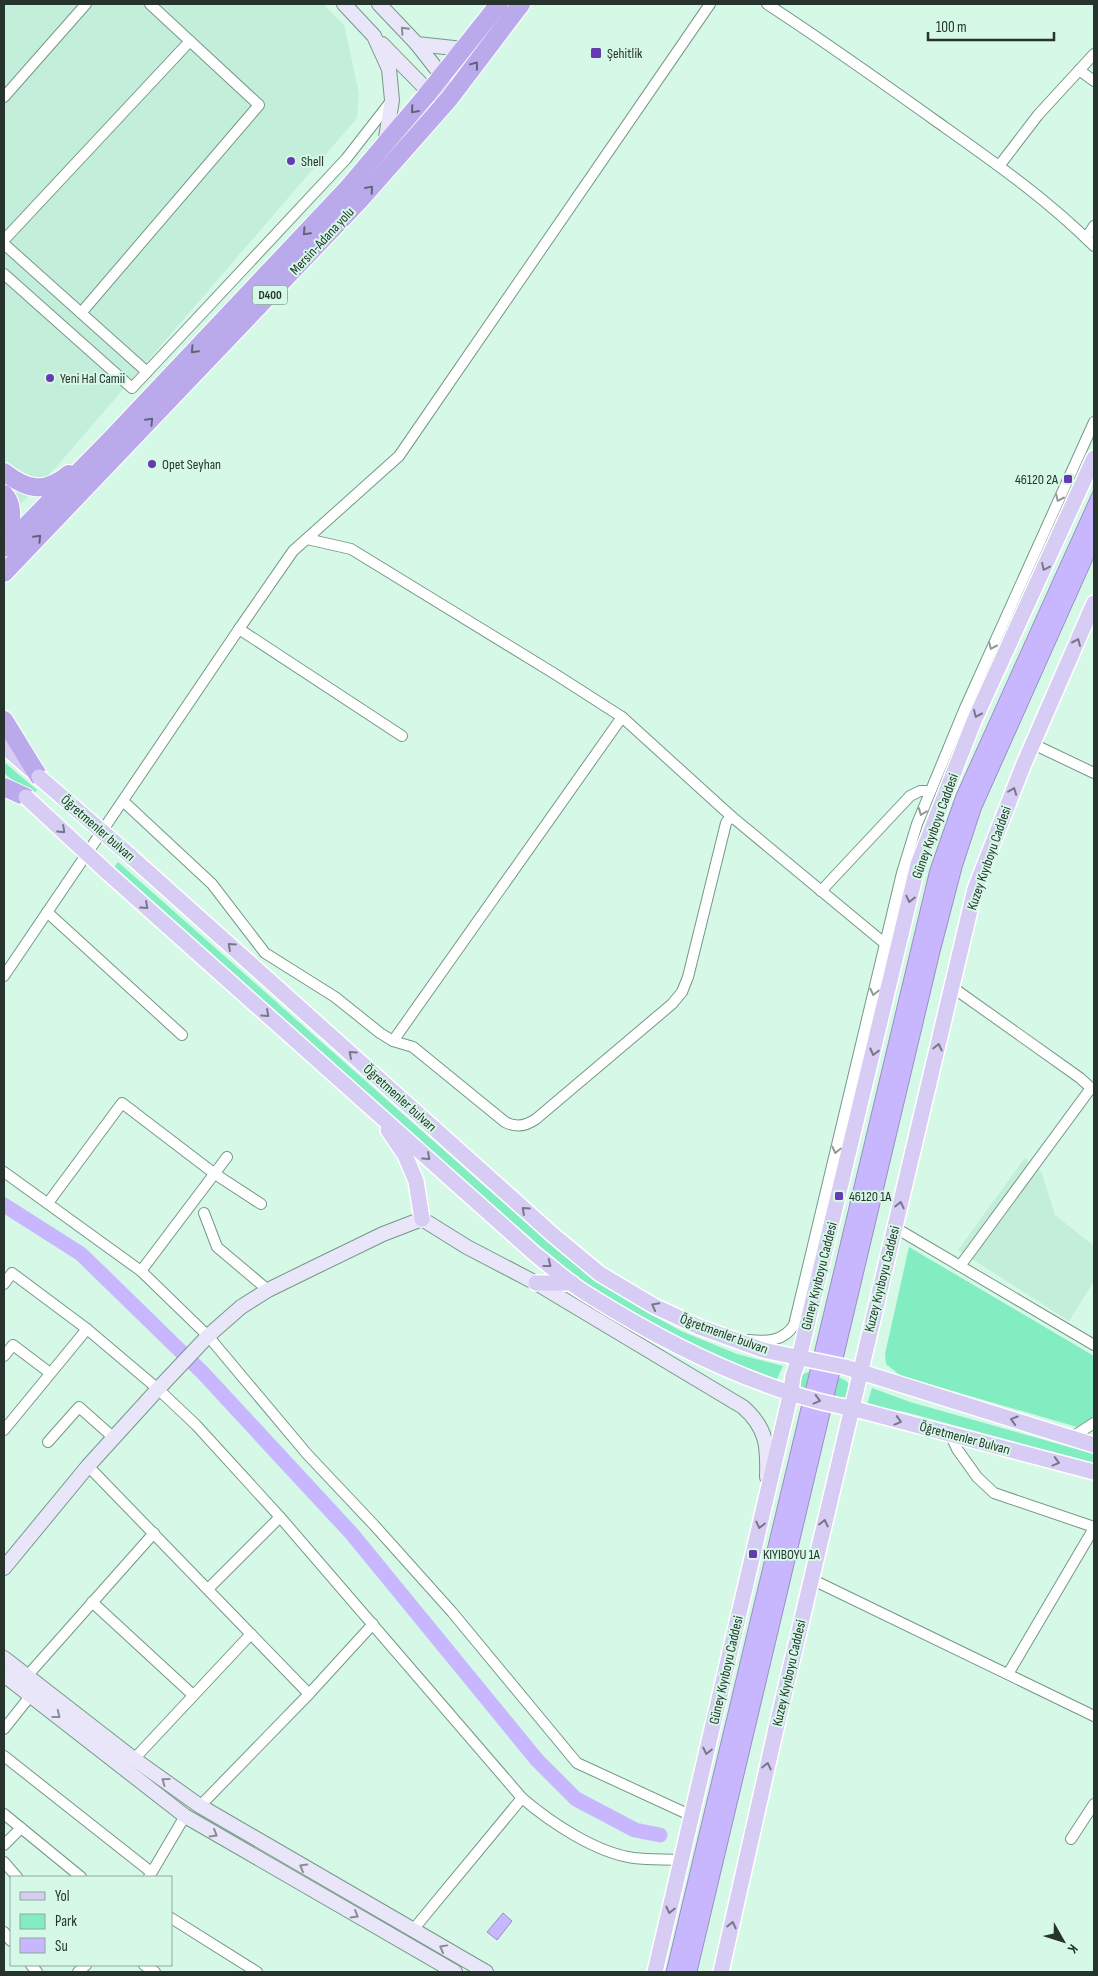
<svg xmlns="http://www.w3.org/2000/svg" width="1098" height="1976" viewBox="0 0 1098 1976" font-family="'Sofia Sans Condensed',sans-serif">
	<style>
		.built { fill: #c3eed9 }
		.green { fill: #82edc0 }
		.water { fill: #c8b7fe; stroke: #9890c0 }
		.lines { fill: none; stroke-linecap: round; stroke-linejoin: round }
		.river { stroke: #c8b7fe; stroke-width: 15 }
		.street-casing { stroke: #779888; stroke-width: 12 }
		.secondary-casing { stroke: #779888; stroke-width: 16 }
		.primary-casing { stroke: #fff; stroke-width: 18 }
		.highway-casing { stroke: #fff; stroke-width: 20 }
		.street { stroke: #fff; stroke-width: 10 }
		.secondary { stroke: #eae6f9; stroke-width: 14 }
		.primary { stroke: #d6ccf4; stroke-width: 15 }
		.highway { stroke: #baaaec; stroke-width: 18 }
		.primary-bridge-casing { stroke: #fff; stroke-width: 18; stroke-linecap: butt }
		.primary-bridge { stroke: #d6ccf4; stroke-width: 15 }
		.oneway { stroke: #888d94 }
		.oneway2 { stroke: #62637a }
		.oneway3 { stroke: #939a96 }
		.oneway4 { stroke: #767887 }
		.poi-dot { fill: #663bb2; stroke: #d5f8e7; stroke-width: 2 }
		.labels { text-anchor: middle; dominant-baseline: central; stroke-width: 4; stroke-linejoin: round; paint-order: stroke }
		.shield { fill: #d5f8e7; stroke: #5b6f66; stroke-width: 1 }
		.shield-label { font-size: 12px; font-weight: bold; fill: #27342e }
		.poi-label { font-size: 14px; fill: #27342e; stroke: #d5f8e7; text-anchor: start }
		.street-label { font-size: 14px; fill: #27342e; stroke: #d5f8e7 }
	</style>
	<rect width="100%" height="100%" fill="#d5f8e7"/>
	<!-- built -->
	<g class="built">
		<polygon points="4,4 323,4 344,25 359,93 357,118 57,466 4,521"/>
		<polygon points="1025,1158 1042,1173 1055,1215 1094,1246 1094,1281 1069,1321 958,1250"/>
	</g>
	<!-- green -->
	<g class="green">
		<polygon points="4,762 37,790 31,796 4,773"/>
		<polygon points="118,862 482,1184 592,1277 636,1306 681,1331 737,1354 783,1366 776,1381 734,1365 677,1338 630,1312 586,1284 544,1250 475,1189 113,869"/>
		<polygon points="909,1247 1094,1356 1094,1416 1077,1427 901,1376 886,1364 885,1354"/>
		<path d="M816,1371C825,1373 861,1379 848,1395C846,1399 842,1400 838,1400C827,1400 813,1393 803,1390L799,1384V1378L805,1373Z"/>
		<polygon points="872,1388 910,1402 1094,1454 1094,1463 905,1412 867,1405"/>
	</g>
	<!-- water -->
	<g class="water">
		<polygon points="1094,489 1094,557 981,810 962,868 940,952 697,1972 666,1972 930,869 956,795"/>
		<polygon points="503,1913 512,1921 497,1940 487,1932"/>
	</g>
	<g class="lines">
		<!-- river -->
		<polyline class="river" points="4,1205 81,1254 203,1373 352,1534 537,1760 576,1799 635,1830 660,1835"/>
		<!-- street casing -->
		<g class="street-casing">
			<g id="street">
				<path d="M767,4C824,41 880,81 936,121C991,160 1046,198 1094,246"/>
				<polyline points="1079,70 1094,81"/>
				<polyline points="4,97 86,4"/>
				<polyline points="999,166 1038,115 1094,54"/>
				<polyline points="1086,238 1094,226"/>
				<polyline points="4,240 190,41"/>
				<polyline points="4,244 147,372"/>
				<polyline points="4,274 132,388 346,159 392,100"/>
				<polyline points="81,313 259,105 150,4"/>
				<polyline points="307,539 351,549 555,674 622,717 731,816 889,947"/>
				<polyline points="239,629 293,551 399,456 710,4"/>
				<polyline points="1033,744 1094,773"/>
				<path d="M123,801L212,884L265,953L335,997L380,1033L393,1041L413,1047L505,1122C516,1128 526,1126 536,1119L672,1004L682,992L688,977L726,823L731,816"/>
				<polyline points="821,891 910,796 920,791 930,791"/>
				<polyline points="47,912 182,1035"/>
				<polyline points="4,976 239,629 402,736"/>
				<polyline points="952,987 1080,1078 1091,1088 960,1266"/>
				<polyline points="393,1041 622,717"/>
				<polyline points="4,1172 141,1271 208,1336 307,1454 374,1525 452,1612 577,1763 692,1816"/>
				<polyline points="48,1203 122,1103 215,1174 261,1204"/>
				<polyline points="204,1213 217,1247 268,1290"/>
				<polyline points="894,1227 1094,1345"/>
				<polyline points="141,1271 227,1157"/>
				<path d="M4,1284L12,1273L87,1329L158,1389L196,1425L280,1517L522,1798C550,1822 596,1853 634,1858C650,1860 666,1859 681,1860"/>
				<path d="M749,1340C767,1342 784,1341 794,1325L902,873L917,824L965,708L1094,422"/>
				<polyline points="4,1356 13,1345 50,1373"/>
				<polyline points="4,1430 87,1329"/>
				<polyline points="950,1434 957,1449 977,1477 994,1493 1094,1527"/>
				<polyline points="1071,1438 1094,1423"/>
				<polyline points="48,1442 79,1407 114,1438"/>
				<polyline points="88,1466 309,1694"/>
				<polyline points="811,1579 1094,1716"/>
				<polyline points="208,1589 280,1517"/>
				<polyline points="92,1602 193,1695"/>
				<polyline points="1008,1674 1094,1528"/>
				<polyline points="28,1675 154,1533"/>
				<polyline points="4,1729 31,1695"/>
				<polyline points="4,1756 151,1872"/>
				<polyline points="134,1759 251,1634"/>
				<polyline points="200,1806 309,1694 373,1624"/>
				<polyline points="4,1814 81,1877"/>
				<polyline points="1071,1839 1094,1804"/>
				<polyline points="4,1845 21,1828"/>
				<polyline points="4,1862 17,1877"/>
				<polyline points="149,1877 185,1816"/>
				<polyline points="171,1918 257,1972"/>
				<polyline points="412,1931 522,1798"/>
				<polyline points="4,1932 11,1941"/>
				<polyline points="31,1965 37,1972"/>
				<polyline points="144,1965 155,1972"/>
				<polyline points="78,1972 86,1965"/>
			</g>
		</g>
		<!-- secondary casing -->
		<g class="secondary-casing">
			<g id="secondary">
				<polyline points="344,4 374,36 389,69 392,100 385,144"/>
				<polyline points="379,4 417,44 463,49"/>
				<polyline points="382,44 429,92 449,99"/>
				<polyline points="417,44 442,76 444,85"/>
				<path d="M4,1568L88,1466L158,1389L208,1336L241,1307L268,1290L315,1267L383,1234L422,1219L467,1247L536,1283L743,1407C767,1428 768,1447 767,1477"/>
				<polyline points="4,1658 134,1759 200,1806 486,1972"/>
				<polyline points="4,1675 185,1816 455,1972"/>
			</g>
		</g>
		<!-- primary casing -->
		<g class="primary-casing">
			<g id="primary">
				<polyline points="4,746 30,769"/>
				<polyline points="127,853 553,1235 600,1274 654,1306 699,1327 763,1350 845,1367 1094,1445"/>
				<path d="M108,873L536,1255C553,1268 569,1283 587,1294C657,1338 738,1380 818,1401C829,1404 840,1406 851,1408L1094,1472"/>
				<polyline points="388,1130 405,1155 416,1181 422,1219"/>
				<polyline points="536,1283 572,1283"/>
				<polyline points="655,1972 791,1392 793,1376 799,1358 918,864 974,721 1094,458"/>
				<polyline points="721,1972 775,1733 975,889 1023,766 1094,603"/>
			</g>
		</g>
		<!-- highway casing -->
		<g class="highway-casing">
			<g id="highway">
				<path d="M4,472C27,490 45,494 69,474"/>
				<path d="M4,494C15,506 12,526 4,538"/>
				<polyline points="4,548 111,439 346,190 425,97 499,4"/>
				<polyline points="4,573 359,201 449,99 521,4"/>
				<polyline points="4,720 39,777"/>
				<polyline points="4,787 26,797"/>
			</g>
		</g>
		<!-- street -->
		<use href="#street" class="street"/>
		<!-- secondary -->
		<use href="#secondary" class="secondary"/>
		<!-- primary -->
		<use href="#primary" class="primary"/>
		<!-- highway -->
		<use href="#highway" class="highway"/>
		<!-- primary-bridge casing -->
		<g class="primary-bridge-casing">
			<g id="primary-bridge">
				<polyline points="39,777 127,853"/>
				<polyline points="26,797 108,873"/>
			</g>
		</g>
		<!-- primary-bridge -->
		<use href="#primary-bridge" class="primary-bridge"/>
	</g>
	<!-- one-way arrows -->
	<defs><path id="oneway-chevron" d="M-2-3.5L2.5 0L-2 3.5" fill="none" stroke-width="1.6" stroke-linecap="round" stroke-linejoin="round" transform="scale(1.25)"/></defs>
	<g class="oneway">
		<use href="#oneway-chevron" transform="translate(404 30) rotate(-133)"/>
		<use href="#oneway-chevron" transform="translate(57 1715) rotate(38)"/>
		<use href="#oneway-chevron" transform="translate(165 1781) rotate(-144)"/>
		<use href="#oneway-chevron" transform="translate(214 1834) rotate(30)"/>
		<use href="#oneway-chevron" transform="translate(303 1867) rotate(-150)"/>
		<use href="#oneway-chevron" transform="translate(355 1915) rotate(30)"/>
		<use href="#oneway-chevron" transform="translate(443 1948) rotate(-151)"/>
	</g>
	<g class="oneway2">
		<use href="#oneway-chevron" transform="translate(475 65) rotate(-53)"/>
		<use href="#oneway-chevron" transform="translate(414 110) rotate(131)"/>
		<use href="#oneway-chevron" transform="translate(370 189) rotate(-49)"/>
		<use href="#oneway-chevron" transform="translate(306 232) rotate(133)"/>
		<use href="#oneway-chevron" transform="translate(194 350) rotate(133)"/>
		<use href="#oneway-chevron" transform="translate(150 421) rotate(-46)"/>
		<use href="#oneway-chevron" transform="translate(38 538) rotate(-46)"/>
	</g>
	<g class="oneway3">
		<use href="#oneway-chevron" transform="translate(1059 498) rotate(114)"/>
		<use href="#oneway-chevron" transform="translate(992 646) rotate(114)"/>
		<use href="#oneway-chevron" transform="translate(922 812) rotate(111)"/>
		<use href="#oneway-chevron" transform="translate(874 992) rotate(103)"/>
		<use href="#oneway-chevron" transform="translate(836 1150) rotate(103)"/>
	</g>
	<g class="oneway4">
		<use href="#oneway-chevron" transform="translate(1045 567) rotate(115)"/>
		<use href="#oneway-chevron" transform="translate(1077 642) rotate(-66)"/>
		<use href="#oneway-chevron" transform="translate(977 714) rotate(114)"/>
		<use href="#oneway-chevron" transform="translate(1013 791) rotate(-69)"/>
		<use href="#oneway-chevron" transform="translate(62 830) rotate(43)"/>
		<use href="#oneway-chevron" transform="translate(910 899) rotate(103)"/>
		<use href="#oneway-chevron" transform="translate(145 906) rotate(42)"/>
		<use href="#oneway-chevron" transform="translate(231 946) rotate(-138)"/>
		<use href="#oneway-chevron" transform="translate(266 1014) rotate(42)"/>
		<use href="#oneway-chevron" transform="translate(938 1047) rotate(-77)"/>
		<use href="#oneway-chevron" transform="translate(874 1052) rotate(104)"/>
		<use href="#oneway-chevron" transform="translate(352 1054) rotate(-138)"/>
		<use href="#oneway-chevron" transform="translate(427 1157) rotate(42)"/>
		<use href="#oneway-chevron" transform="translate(900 1205) rotate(-77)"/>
		<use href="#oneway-chevron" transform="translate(525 1210) rotate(-138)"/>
		<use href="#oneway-chevron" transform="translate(548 1264) rotate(38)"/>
		<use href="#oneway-chevron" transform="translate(655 1306) rotate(-152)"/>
		<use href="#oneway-chevron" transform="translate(817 1400) rotate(15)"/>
		<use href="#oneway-chevron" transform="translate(1014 1420) rotate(-163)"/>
		<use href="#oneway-chevron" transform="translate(898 1421) rotate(15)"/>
		<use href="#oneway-chevron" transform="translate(1056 1462) rotate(15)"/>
		<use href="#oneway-chevron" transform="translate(824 1523) rotate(-77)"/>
		<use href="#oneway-chevron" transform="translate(760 1525) rotate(103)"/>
		<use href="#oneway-chevron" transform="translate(707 1751) rotate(103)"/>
		<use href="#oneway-chevron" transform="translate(767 1766) rotate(-77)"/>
		<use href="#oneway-chevron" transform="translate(670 1910) rotate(103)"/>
		<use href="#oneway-chevron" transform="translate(732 1925) rotate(-77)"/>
	</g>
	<!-- markers -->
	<g class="poi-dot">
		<rect x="590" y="47" width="12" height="12" rx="2.5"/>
		<circle cx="291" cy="161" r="5"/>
		<circle cx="50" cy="378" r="5"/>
		<circle cx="152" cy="464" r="5"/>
		<rect x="1063" y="474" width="10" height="10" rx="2.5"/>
		<rect x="834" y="1191" width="10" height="10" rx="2.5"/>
		<rect x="748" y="1549" width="10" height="10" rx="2.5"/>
	</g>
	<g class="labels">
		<!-- shield labels -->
		<rect class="shield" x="252.5" y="285.5" width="35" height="19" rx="4"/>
		<g class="shield-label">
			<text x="270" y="295">D400</text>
		</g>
		<!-- poi labels -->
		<g class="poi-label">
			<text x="607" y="53">Şehitlik</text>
			<text x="301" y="161">Shell</text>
			<text x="60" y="378">Yeni Hal Camii</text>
			<text x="162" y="464">Opet Seyhan</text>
			<text x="1058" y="479" text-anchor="end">46120 2A</text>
			<text x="849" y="1196">46120 1A</text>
			<text x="763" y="1554">KIYIBOYU 1A</text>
		</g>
		<!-- street labels -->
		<g class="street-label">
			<text transform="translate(322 241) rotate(-47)">Mersin-Adana yolu</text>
			<text transform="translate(935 826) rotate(-70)">Güney Kıyıboyu Caddesi</text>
			<text transform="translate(98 828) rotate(41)">Öğretmenler bulvarı</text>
			<text transform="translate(989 858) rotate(-71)">Kuzey Kıyıboyu Caddesi</text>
			<text transform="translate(400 1098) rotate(42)">Öğretmenler bulvarı</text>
			<text transform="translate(819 1276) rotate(-76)">Güney Kıyıboyu Caddesi</text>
			<text transform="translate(882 1279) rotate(-76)">Kuzey Kıyıboyu Caddesi</text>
			<text transform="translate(724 1334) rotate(20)">Öğretmenler bulvarı</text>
			<text transform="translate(965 1438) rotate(15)">Öğretmenler Bulvarı</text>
			<text transform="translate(726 1670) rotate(-77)">Güney Kıyıboyu Caddesi</text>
			<text transform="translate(789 1673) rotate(-77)">Kuzey Kıyıboyu Caddesi</text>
		</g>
	</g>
	<!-- border -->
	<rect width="1098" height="1976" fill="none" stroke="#27342e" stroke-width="10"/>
	<!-- legend -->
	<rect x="10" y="1876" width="162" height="90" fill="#d5f8e7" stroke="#8faa9d"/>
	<rect x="20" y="1892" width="25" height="8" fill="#d6ccf4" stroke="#8faa9d"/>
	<text x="55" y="1901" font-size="15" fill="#27342e">Yol</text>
	<rect x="20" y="1914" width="25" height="15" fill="#82edc0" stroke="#8faa9d"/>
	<text x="55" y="1926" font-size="15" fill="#27342e">Park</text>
	<rect x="20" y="1938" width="25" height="15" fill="#c8b7fe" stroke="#8faa9d"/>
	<text x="55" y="1951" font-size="15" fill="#27342e">Su</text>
	<!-- north arrow -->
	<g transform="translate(1063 1941) rotate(129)" stroke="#d5f8e7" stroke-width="4" paint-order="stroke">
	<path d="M0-4L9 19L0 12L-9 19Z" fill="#27342e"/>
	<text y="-8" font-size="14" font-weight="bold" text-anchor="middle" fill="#27342e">K</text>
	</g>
	<!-- scale -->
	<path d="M928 32v8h126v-8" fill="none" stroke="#27342e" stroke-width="2.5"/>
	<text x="936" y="32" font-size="15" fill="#27342e" stroke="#d5f8e7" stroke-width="4" paint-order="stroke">100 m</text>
</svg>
